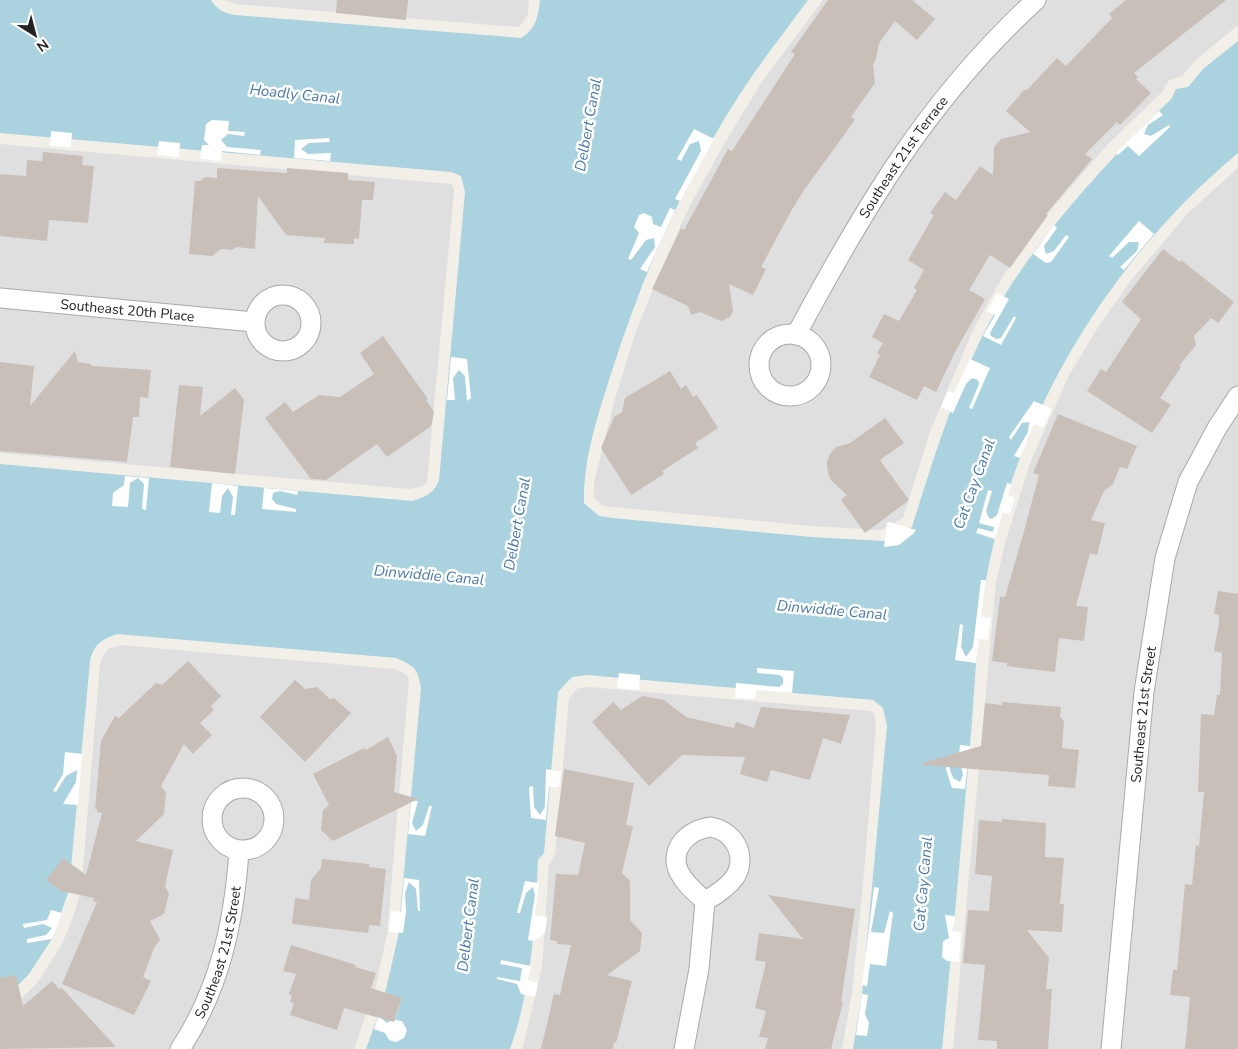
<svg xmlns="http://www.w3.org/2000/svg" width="1238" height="1049" viewBox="0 0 1238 1049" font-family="'Nunito Sans',sans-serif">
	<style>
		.residential { fill: #e0dfdf }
		.water { fill: #aad3df }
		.pier { fill: #fff }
		.building { fill: #c7bfb8 }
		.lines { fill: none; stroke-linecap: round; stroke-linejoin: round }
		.minor-casing { stroke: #a9a9a9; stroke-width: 21 }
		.minor { stroke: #fff; stroke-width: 19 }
		.labels { text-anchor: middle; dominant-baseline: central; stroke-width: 5; stroke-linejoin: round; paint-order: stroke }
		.street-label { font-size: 14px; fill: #222; stroke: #fff }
		.water-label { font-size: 15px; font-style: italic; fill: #4a7aab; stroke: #fff }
	</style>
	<rect width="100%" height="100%" fill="#f2efe9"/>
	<!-- residential -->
	<g class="residential">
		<polygon points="223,0 529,0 528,14 522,24 517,27 235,4"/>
		<polygon points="823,0 1238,0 1238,25 1196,60 1182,76 1168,81 1163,91 1107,145 1045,217 1003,276 973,330 931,429 903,518 881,530 810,526 603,506 594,498 594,483 614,402 636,331 658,277 689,207 723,146 761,83"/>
		<polygon points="0,144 452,184 454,191 427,482 421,487 410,489 0,453"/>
		<polygon points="1238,168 1238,1049 953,1049 996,583 1005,543 1030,463 1068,377 1100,324 1133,278 1188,213"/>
		<polygon points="120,645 394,669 406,674 409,679 387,935 375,989 354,1049 0,1049 0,1020 38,982 62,944 72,920 80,894 83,867 100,664 103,656 108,649"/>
		<polygon points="589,687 870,711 874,713 876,726 863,885 852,993 842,1049 522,1049 542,968 549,865 555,854 569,698 578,688"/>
	</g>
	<!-- water -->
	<path class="water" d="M0,0H211C217,10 224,13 235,15L521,38C536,29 538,17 540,0H808C790,25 770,50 752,76C690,167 644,269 611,374C598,414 583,460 584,503L599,516L613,518L811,537L884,541L912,527C938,444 965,356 1013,282C1058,214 1114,155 1172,98L1176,89L1188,87L1203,69L1238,41V153C1109,261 1016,413 986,580C976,634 975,690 970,746C961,847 952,948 942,1049H853L862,994L887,726L883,708L873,700L587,675L572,677L558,692L544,853L538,860C535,924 532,988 510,1049H366L383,1002L398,937L421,688C418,668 414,666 396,658L117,634C101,640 94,644 90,661L69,890L52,939L29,974L0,1004V464L412,501C425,497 434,494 439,480L465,192L461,176L451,172L0,133Z"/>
	<!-- pier -->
	<g class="pier">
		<polygon points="1159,111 1163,115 1148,125 1144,134 1151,136 1169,125 1170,127 1139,156 1128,146 1118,155 1116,153"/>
		<polygon points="212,120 229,121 228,131 245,132 244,136 228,134 221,140 227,147 261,150 260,155 222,151 221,161 200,159 202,145 209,145 204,140 206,124"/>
		<polygon points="694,129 714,139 680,201 675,199 701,151 699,141 690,144 681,161 677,159"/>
		<polygon points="51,131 72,133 71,147 50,146"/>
		<polygon points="329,138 330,142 309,143 301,149 308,154 331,153 330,161 294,158 295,140"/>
		<polygon points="159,141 180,143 179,157 157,155"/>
		<polygon points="670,208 675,210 647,272 640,269 655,247 654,238 646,240 631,260 628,259 639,233 634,227 639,215 644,213 652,217 653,224 661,227"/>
		<polygon points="1139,221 1154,234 1124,270 1120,267 1137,251 1139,242 1129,242 1112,258 1109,256"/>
		<polygon points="1054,225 1057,228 1044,246 1046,254 1054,251 1066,235 1069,237 1051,262 1046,263 1033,254"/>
		<polygon points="997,293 1009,299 990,333 991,336 997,339 1001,338 1014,316 1016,318 1001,345 983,336 995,315 987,311"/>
		<polygon points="451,357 467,359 471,398 467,401 465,376 459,370 453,378 455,400 447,400"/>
		<polygon points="970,359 990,368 972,409 969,408 979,384 978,380 972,378 966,384 953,413 941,407 948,391 954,393"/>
		<polygon points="1034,401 1052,409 1043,428 1034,424 1020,458 1014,456 1028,432 1029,422 1022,423 1011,440 1009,437"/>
		<polygon points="125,476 149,478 146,510 142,509 144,484 138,478 130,483 128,507 112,506 113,493 124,485"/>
		<polygon points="212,483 238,486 235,515 231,515 233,497 228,488 222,496 220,513 209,512"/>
		<polygon points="1007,483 1011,484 1008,495 1015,498 1010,514 1003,512 995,539 976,533 978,528 993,532 994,527 979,523 988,490 992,491 986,511 989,518 992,519 997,515"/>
		<polygon points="264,488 298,491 297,495 280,491 273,493 272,499 276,504 296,509 296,512 262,509"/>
		<polygon points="889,522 916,530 913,534 899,545 884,547 887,523"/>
		<polygon points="981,580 986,580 981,617 991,618 988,640 979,639 976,663 955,660 960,624 963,625 961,647 966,657 973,647"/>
		<polygon points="757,668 794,671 792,693 756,690 755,699 735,698 736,683 779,687 783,684 783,678 780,675 757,673"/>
		<polygon points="619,673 640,675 639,690 617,688"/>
		<polygon points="960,745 970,746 965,789 952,788 946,769 947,761 953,778 960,782 963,775 959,756"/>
		<polygon points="65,752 82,754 78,805 63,804 76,782 77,770 66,776 56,792 53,791 63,774"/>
		<polygon points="546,769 561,772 559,787 549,787 546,820 531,818 529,787 533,786 534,807 540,815 545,807"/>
		<polygon points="411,801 418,801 412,823 416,831 423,825 429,806 432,806 425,836 408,834"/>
		<polygon points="404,878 419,880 420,911 418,911 416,889 409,882 405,893 406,912 403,933 389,932 391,911 401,912"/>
		<polygon points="525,881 539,883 535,915 547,917 545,933 534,941 528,940 535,895 533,887 526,893 520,913 517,913"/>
		<polygon points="874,887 879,888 871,932 884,933 890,911 893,913 886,966 870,964 867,986 862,985"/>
		<polygon points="51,910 62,913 52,939 27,943 27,939 46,935 52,928 43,924 24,928 23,924 47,920"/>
		<polygon points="945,915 955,916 953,931 961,932 959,962 947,961 942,957 943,941 949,938"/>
		<polygon points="501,960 531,966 528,980 538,983 535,997 521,994 517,984 497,979 497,977 520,981 522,968 500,964"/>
		<polygon points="386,993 390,994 381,1018 387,1023 392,1020 399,998 402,998 395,1020 402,1021 407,1030 404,1038 396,1042 389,1040 385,1033 374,1029"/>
		<polygon points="862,994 868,995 865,1014 869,1023 867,1036 856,1035"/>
	</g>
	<!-- building -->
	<g class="building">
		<polygon points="337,0 408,0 406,20 336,13"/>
		<polygon points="828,0 912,0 935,19 917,40 895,21 879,43 876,59 873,64 875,83 851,117 855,119 847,131 804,190 790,213 761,267 766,269 753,295 729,284 733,311 730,317 721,321 700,312 691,315 688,306 652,289 681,228 684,230 728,149 732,151 795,54 791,52"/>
		<polygon points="1126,0 1226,0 1134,73 1138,77 1136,79 1151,93 1120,125 1117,122 1085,154 1092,159 1046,214 1048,215 1010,268 990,255 969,290 985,299 955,352 936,392 924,386 917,400 869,377 880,355 877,353 883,343 872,337 884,314 899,321 917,290 914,288 924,270 908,260 934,215 930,213 945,192 956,200 980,166 993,175 994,147 1001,139 1030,132 1006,111 1023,91 1028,89 1057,58 1066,66 1112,18 1109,14"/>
		<polygon points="43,152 83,156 82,165 94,166 88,223 49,220 47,241 0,236 0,174 26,176 27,160 42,161"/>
		<polygon points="217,168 287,173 287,168 348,173 348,180 375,182 373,200 362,200 359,239 354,238 354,244 324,243 325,238 286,235 258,196 255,249 236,247 232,250 221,249 212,256 189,254 195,181 200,181 205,177 217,178"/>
		<polygon points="1163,249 1180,262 1181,260 1234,302 1218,323 1211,318 1194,336 1196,345 1179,366 1181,367 1160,398 1171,405 1152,433 1087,391 1101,369 1106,372 1141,319 1122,302"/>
		<polygon points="383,336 428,399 426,400 434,412 431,426 387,457 377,444 326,480 311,479 265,418 285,402 293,412 319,395 340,397 374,374 360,353"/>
		<polygon points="75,351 78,362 91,364 92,366 151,370 148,398 140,397 139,417 133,417 127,462 0,451 0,362 34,366 30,406"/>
		<polygon points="670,371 681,389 686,385 693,397 697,395 718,428 695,443 698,448 662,471 664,474 631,495 601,448 614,417 622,412 625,398"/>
		<polygon points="179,385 203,387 200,416 235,388 244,400 235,474 170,467"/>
		<polygon points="1058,414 1137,446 1127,469 1120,467 1113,484 1104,491 1091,520 1105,523 1097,555 1090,553 1076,606 1088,607 1084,641 1059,638 1055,672 1007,666 1007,663 992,661 1000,597 1005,597 1023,535 1039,475 1033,473"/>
		<polygon points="885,418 904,443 880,460 909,500 865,533 841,500 847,495 831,480 828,474 827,462 830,454 836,447 850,443"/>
		<polygon points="1218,591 1238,594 1238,1049 1185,1049 1190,997 1170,995 1173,970 1177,970 1185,884 1192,885 1196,845 1199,846 1204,792 1198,792 1201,714 1214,715 1217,695 1220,695 1222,653 1214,651 1219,623 1219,615 1214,614"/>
		<polygon points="188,661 221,696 211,706 214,710 200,723 212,735 193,754 184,744 161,786 166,792 164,814 136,841 173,850 165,886 169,894 164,914 150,921 160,940 154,948 143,977 151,981 134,1015 62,984 97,902 93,901 94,898 61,891 46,880 63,858 86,875 102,813 97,812 97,809 95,809 101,741 115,716 119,718 156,683 162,685"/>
		<polygon points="295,680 305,689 317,687 330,699 334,698 351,713 305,762 260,717"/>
		<polygon points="642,696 664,700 686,717 734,728 736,722 754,728 761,707 850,715 841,744 823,738 810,780 771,770 767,782 740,774 745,757 682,755 649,786 592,722 613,702 621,710"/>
		<polygon points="1002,702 1061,707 1060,717 1064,721 1062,748 1079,750 1075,788 1048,786 1049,775 922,765 922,763 981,746 985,703 1002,705"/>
		<polygon points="388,737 397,756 394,792 418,799 333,841 321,830 323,810 329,805 313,774 364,748 366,750"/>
		<polygon points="564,769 634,783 626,825 633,826 622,873 630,881 630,920 642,933 640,951 607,975 632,981 616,1043 614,1042 613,1049 541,1049 554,994 560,995 571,945 557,944 557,941 550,940 556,874 578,875 585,843 555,836"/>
		<polygon points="1002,819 1046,823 1045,857 1064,858 1060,904 1064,904 1062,932 1027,930 1049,958 1046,989 1052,989 1048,1049 997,1049 997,1041 978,1040 985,965 963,963 968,910 989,911 992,876 975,874 979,820 1002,822"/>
		<polygon points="322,859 369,864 369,867 386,869 380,926 369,925 368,933 292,924 295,898 309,900 311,880 321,868"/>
		<polygon points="768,895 855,909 841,1002 843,1002 831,1049 765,1049 768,1038 759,1037 766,1011 755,1008 766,962 755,960 759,933 803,939"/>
		<polygon points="291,945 356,965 355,967 376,973 371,988 402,998 394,1022 344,1008 337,1030 290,1015 294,1003 290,1002 292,996 289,994 296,974 283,971"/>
		<polygon points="16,975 23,1006 52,981 60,990 61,987 116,1047 0,1049 0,978"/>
	</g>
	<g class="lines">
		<!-- minor casing -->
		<g class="minor-casing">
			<g id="minor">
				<circle cx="283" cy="323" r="28"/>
				<path id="s1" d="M0,298L254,322"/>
				<circle cx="790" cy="365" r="31"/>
				<path id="s2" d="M796,335C864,208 928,99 1036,0"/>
				<circle cx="243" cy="819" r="31"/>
				<path d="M711,827C734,831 748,856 735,877C727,888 716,895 705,901C696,893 685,884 679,872C668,849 689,829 711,827Z"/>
				<path id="s3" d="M180,1049C220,989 234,922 239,851"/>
				<polyline points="684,1049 699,969 705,901"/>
				<path id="s4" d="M1111,1049L1144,692L1165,558L1188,482L1217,428L1238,396"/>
			</g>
		</g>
		<!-- minor -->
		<use href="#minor" class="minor"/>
	</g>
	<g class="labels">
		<!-- street labels -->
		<g class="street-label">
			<text stroke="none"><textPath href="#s2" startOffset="208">Southeast 21st Terrace</textPath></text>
			<text stroke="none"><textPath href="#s1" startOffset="128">Southeast 20th Place</textPath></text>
			<text stroke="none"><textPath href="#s4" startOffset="336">Southeast 21st Street</textPath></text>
			<text stroke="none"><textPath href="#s3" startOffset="105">Southeast 21st Street</textPath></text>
		</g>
		<!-- water labels -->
		<g class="water-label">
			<text transform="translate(295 94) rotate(6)">Hoadly Canal</text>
			<text transform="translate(588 125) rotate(-80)">Delbert Canal</text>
			<text transform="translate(974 484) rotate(-70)">Cat Cay Canal</text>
			<text transform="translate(517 524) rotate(-80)">Delbert Canal</text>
			<text transform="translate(429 575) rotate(5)">Dinwiddie Canal</text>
			<text transform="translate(832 610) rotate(5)">Dinwiddie Canal</text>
			<text transform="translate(923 884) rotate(-85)">Cat Cay Canal</text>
			<text transform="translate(468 925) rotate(-83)">Delbert Canal</text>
		</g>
	</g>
	<!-- north arrow -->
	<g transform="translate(35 35) rotate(144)" stroke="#ffffff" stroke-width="4" paint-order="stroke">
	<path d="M0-4L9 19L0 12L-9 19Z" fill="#222222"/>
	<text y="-8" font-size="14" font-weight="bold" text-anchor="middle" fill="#222222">N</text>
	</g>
</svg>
